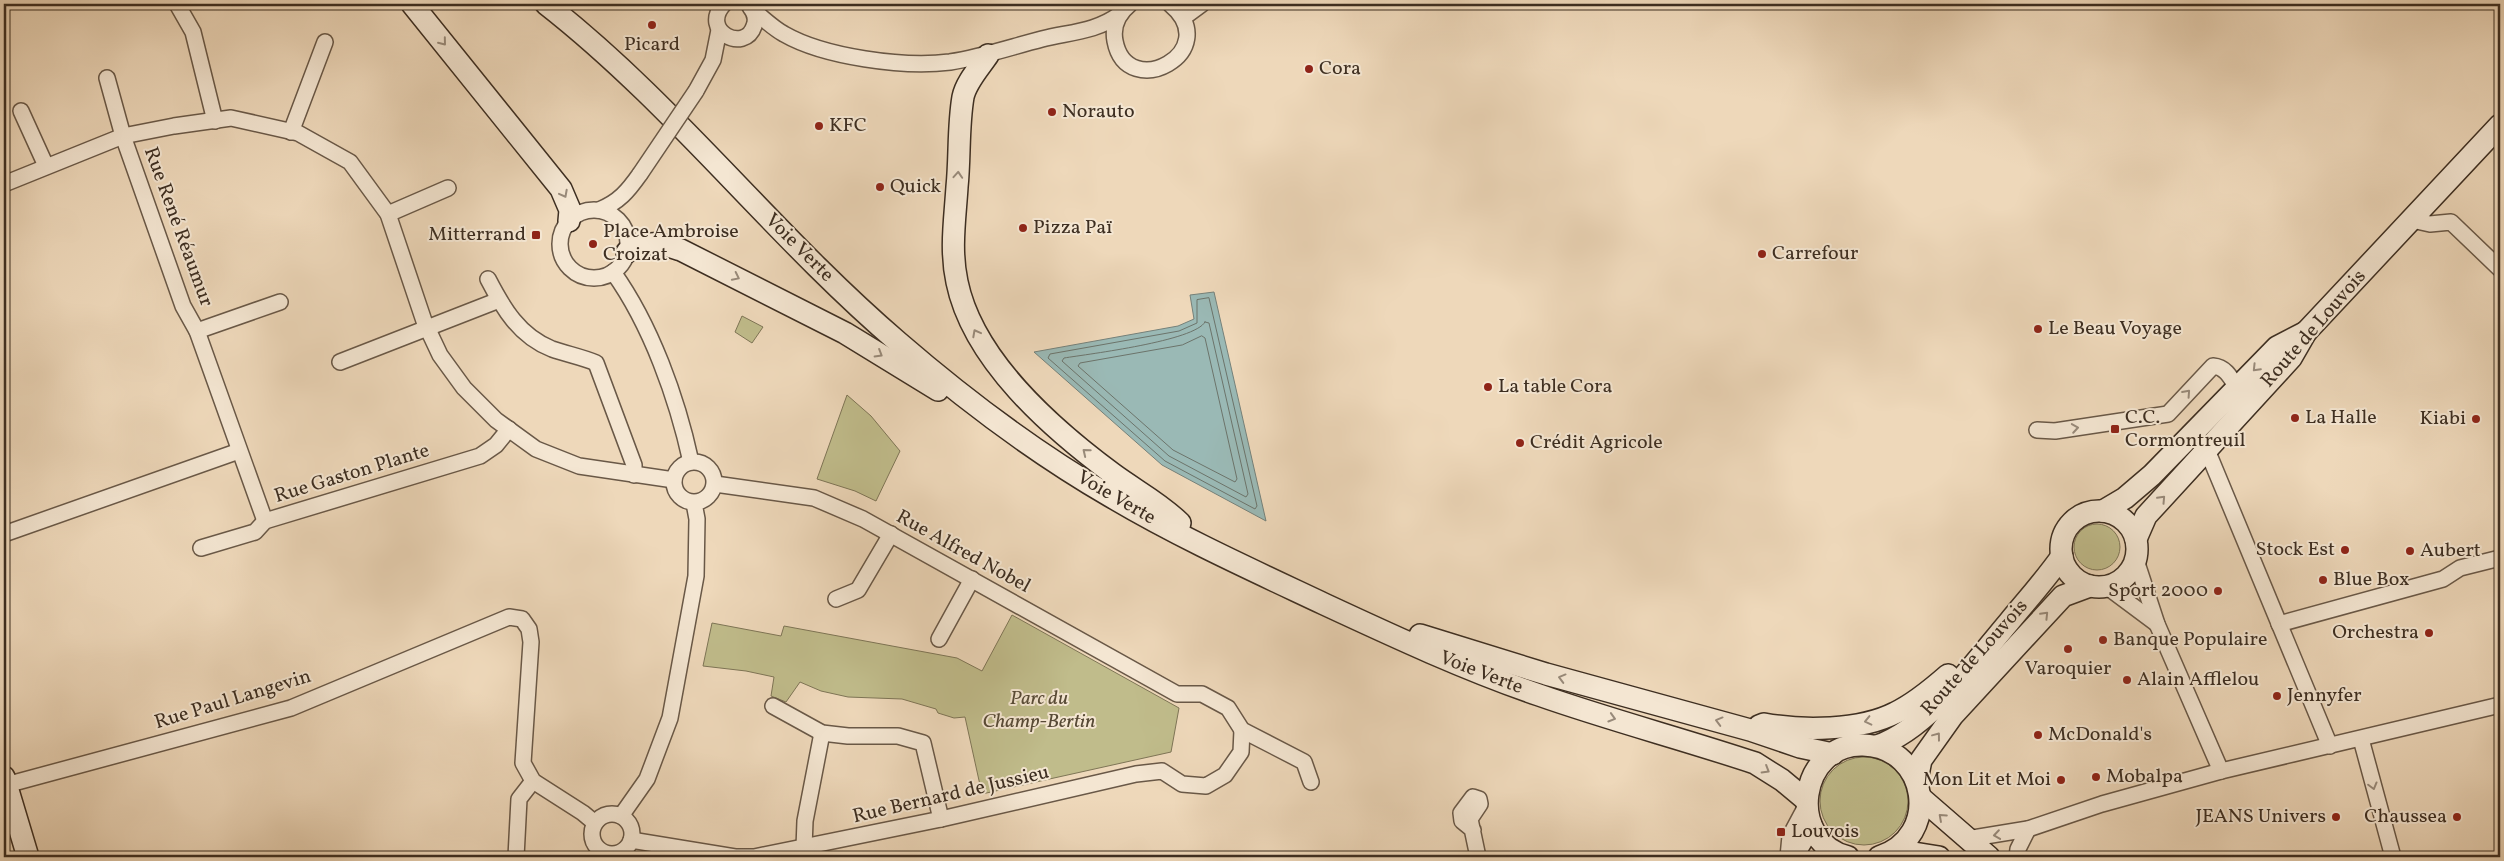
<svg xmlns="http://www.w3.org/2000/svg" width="2504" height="861" viewBox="0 0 2504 861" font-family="Vollkorn,serif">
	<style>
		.green { fill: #c0bc8b; stroke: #7e7556 }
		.water { fill: #9ab9b5; stroke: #75817a }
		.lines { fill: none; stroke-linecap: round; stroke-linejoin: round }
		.shore { stroke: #6c746b; stroke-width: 1 }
		.street-casing { stroke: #695847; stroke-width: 18 }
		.secondary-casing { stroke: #3d2e21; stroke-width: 24 }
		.street { stroke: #f4e6d2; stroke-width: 15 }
		.secondary { stroke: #f4e6d2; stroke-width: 21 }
		.street-bridge-casing { stroke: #695847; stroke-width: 18; stroke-linecap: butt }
		.street-bridge { stroke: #f4e6d2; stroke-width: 15 }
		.oneway { stroke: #988a7a }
		.poi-dot { fill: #8f2418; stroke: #f4e6d2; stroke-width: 2 }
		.labels { text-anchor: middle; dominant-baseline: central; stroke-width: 4; stroke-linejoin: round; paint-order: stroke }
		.poi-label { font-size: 20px; fill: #3d2e21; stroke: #f4e6d2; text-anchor: start }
		.street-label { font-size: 20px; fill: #3d2e21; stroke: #f4e6d2 }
		.park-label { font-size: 20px; font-style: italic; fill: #574a36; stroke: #f4e6d2 }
	</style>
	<rect width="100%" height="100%" fill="#eed8ba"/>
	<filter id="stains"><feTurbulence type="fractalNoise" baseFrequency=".004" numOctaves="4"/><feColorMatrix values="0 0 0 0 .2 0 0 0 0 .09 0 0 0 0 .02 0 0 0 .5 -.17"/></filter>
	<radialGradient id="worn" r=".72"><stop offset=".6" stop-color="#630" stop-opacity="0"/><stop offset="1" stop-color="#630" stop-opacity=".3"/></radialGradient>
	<!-- green -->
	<g class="green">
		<polygon points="742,316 763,327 752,343 735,332"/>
		<polygon points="847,395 871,416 900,451 876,501 855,491 817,479"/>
		<circle cx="2097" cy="547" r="23"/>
		<polygon points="1012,615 1179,708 1171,752 982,794 965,717 954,718 938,713 936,709 902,699 848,697 821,691 800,682 786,702 771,696 774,677 746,671 703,666 712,623 781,636 784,626 957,658 982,671"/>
		<circle cx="1864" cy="801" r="44"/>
	</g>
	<!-- water -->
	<polygon class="water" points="1214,292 1266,521 1162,465 1034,352 1178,326 1194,319 1190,295"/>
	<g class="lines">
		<!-- shore -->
		<g class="shore">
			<polygon points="1209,298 1257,506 1255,509 1165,461 1048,358 1050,354 1179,331 1197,323 1197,300"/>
			<path d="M1205,322L1209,323L1248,494L1246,497L1169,456L1062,361L1064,358C1089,354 1195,341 1205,322Z"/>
			<polygon points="1202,336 1205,338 1237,479 1235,482 1173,450 1078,366 1080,363 1182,345"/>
		</g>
		<!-- street casing -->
		<g class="street-casing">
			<g id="street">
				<polyline points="177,4 193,32 215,121"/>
				<path d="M724,4C699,31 745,54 754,26C757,19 755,13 750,7"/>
				<path d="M1130,4C1119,13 1112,26 1115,41C1127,104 1226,51 1170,4"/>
				<path d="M754,11C763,18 773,28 784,34C824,57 904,68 950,62C982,57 1011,47 1042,39C1070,32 1096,32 1120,14"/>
				<polyline points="1183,18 1202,4"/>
				<polyline points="107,78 123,136 183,306 197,331 265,521"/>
				<polyline points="696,91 713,60 719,30"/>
				<polyline points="21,111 46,166"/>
				<polyline points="291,132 325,42"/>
				<polyline points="4,184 123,136 174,126 231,118 298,133 350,162 388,214 424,321 440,355 464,388 496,420 536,449 579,466 674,480"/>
				<path d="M599,210C619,202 628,191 640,174"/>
				<circle cx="594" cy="244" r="34"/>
				<polyline points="388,214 448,188"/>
				<polyline points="2412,220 2430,224 2451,222 2500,269"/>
				<path d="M613,272C651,325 677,398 691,462"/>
				<path d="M488,279C503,308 519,336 552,349C566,354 582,357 596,363L634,465V475"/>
				<polyline points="197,331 280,302"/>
				<polyline points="340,362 499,300"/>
				<path d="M2037,430L2055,431L2168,414L2213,366C2226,367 2231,378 2237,388"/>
				<polyline points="2207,450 2330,746"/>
				<circle cx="694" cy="482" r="20"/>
				<polyline points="715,484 814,498 863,519 1177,694 1202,694 1228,708 1242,730 1304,762 1311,782"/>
				<polyline points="4,534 239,451"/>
				<polyline points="201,548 255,532 265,521 480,456 496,445 509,429"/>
				<polyline points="2136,560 2157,624 2221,771"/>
				<polyline points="2106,586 2157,624"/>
				<polyline points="836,599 858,590 891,534"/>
				<polyline points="2279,624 2443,579 2460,568 2500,558"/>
				<polyline points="939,639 972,579"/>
				<polyline points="773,706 822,733 848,736 898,736 923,743 941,819"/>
				<polyline points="2361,739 2393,857"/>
				<polyline points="6,785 291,708 509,617 522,619 529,629 531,642 523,763 533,781 583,813 595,823"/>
				<circle cx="612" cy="834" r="20"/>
				<polyline points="621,816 647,779 670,718 696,576 697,519 694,503"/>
				<polyline points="1473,830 1462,821 1461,813 1473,797 1479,799 1480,804 1470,819 1478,857"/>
				<polyline points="1967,839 2028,829 2102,804 2221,771 2500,705"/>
				<polyline points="631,840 735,857 754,857 941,819 1136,774 1162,771 1182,784 1206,786 1225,775 1241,752 1242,730"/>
				<polyline points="804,848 805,821 822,733"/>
				<polyline points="516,857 519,799 533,781"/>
				<polyline points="1788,857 1790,836 1806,806"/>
				<polyline points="2017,857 2018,849 2028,829"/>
			</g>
		</g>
		<!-- secondary casing -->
		<g class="secondary-casing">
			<g id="secondary">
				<polyline points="412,4 561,189 570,210 569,221"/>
				<path d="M546,4C674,104 774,236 898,342C964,399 1034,452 1110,496C1179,537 1252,570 1324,604C1395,637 1466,670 1539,695C1610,720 1683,739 1755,763L1782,780L1806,800"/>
				<path d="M988,55C980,67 966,82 963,97C958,126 960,158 957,187C955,219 950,250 957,282C973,360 1051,428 1113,474C1136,491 1160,503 1180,523"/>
				<path d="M627,252C650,240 658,243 681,250L845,333L938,390"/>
				<polyline points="2103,511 2125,498 2152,475 2277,347 2306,332"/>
				<circle cx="2099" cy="549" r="38"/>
				<polyline points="2136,539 2146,516 2291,358 2306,332 2500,125"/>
				<polyline points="1420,635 1546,674 1750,730 1800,747 1833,754"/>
				<path d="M1759,726L1764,724C1802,731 1860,731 1895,713C1914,704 1932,689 1948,675"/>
				<path d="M1877,746C1929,728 1974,663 2009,622C2027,600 2046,579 2062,556"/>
				<polyline points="4,777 28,857"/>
				<polyline points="1917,780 1921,760 1953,715 2063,596 2090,586"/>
				<polyline points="1921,798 1989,857"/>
				<polyline points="1888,854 1914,853 1939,857"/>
				<polyline points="1792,857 1811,825"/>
				<path d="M1848,857C1785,841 1799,743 1863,745C1929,747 1942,837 1879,857"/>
			</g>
		</g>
		<!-- street -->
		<use href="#street" class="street"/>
		<!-- secondary -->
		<use href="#secondary" class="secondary"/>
		<!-- street-bridge casing -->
		<g class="street-bridge-casing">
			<polyline id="street-bridge" points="640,174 696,91"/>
		</g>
		<!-- street-bridge -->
		<use href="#street-bridge" class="street-bridge"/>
	</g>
	<!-- one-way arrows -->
	<defs><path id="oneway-chevron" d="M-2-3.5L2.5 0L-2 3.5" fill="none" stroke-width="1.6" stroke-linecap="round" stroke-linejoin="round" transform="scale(1.25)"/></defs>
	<g class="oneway">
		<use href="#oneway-chevron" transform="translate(443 42) rotate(51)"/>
		<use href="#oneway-chevron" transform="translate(958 175) rotate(-86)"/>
		<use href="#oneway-chevron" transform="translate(564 194) rotate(62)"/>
		<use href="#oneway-chevron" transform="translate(736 277) rotate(26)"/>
		<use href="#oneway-chevron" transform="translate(976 333) rotate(-118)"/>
		<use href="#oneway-chevron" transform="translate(879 354) rotate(31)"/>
		<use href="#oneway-chevron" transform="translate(2256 368) rotate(134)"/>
		<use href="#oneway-chevron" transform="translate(2187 393) rotate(-48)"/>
		<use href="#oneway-chevron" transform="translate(2075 428) rotate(-9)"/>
		<use href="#oneway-chevron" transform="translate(1086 452) rotate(-141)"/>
		<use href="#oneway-chevron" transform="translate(2162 499) rotate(-47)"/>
		<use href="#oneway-chevron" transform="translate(2045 615) rotate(-46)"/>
		<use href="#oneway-chevron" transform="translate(1562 678) rotate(-165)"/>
		<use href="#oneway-chevron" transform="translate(1612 718) rotate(17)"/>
		<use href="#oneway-chevron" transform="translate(1719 721) rotate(-165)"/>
		<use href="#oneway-chevron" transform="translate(1868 721) rotate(167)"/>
		<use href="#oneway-chevron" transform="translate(1937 736) rotate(-53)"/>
		<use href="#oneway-chevron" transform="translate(1766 770) rotate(31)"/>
		<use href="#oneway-chevron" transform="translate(2373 786) rotate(75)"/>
		<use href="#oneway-chevron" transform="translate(1942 817) rotate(-138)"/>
		<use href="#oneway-chevron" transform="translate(1997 835) rotate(172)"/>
	</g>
	<!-- markers -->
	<g class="poi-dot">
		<circle cx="652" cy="25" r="5"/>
		<circle cx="1309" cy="69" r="5"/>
		<circle cx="1052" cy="112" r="5"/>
		<circle cx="819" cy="126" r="5"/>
		<circle cx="880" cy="187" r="5"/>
		<circle cx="1023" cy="228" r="5"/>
		<rect x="531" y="230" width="10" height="10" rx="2.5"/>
		<circle cx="593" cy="244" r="5"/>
		<circle cx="1762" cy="254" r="5"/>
		<circle cx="2038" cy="329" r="5"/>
		<circle cx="1488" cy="387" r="5"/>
		<circle cx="2295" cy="418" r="5"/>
		<circle cx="2476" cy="419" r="5"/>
		<rect x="2110" y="424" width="10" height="10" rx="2.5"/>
		<circle cx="1520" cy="443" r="5"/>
		<circle cx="2345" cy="550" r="5"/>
		<circle cx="2410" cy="551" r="5"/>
		<circle cx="2323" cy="580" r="5"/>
		<circle cx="2218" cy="591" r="5"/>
		<circle cx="2429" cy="633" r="5"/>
		<circle cx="2103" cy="640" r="5"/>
		<circle cx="2068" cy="649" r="5"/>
		<circle cx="2127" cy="680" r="5"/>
		<circle cx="2277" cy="696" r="5"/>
		<circle cx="2038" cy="735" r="5"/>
		<circle cx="2096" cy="777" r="5"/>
		<circle cx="2061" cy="780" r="5"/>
		<circle cx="2336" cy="817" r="5"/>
		<circle cx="2457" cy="817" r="5"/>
		<rect x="1776" y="827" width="10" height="10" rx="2.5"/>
	</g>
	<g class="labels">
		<!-- poi labels -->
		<g class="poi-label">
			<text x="652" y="45" text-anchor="middle">Picard</text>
			<text x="1319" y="69">Cora</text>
			<text x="1062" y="112">Norauto</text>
			<text x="829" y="126">KFC</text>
			<text x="890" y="187">Quick</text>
			<text x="1033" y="228">Pizza Paï</text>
			<text x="603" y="232">Place Ambroise<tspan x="603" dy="23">Croizat</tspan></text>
			<text x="526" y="235" text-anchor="end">Mitterrand</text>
			<text x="1772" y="254">Carrefour</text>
			<text x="2048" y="329">Le Beau Voyage</text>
			<text x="1498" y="387">La table Cora</text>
			<text x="2125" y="418">C.C.<tspan x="2125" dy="23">Cormontreuil</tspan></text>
			<text x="2305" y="418">La Halle</text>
			<text x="2466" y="419" text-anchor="end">Kiabi</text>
			<text x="1530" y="443">Crédit Agricole</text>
			<text x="2335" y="550" text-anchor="end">Stock Est</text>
			<text x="2420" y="551">Aubert</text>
			<text x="2333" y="580">Blue Box</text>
			<text x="2208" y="591" text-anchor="end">Sport 2000</text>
			<text x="2419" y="633" text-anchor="end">Orchestra</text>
			<text x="2113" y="640">Banque Populaire</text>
			<text x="2068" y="669" text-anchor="middle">Varoquier</text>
			<text x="2137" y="680">Alain Afflelou</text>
			<text x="2287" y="696">Jennyfer</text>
			<text x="2048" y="735">McDonald's</text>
			<text x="2106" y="777">Mobalpa</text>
			<text x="2051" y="780" text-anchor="end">Mon Lit et Moi</text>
			<text x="2326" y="817" text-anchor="end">JEANS Univers</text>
			<text x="2447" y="817" text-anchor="end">Chaussea</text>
			<text x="1791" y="832">Louvois</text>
		</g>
		<!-- street labels -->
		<g class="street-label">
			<text transform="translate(178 227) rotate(70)">Rue René Réaumur</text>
			<text transform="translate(799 248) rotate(45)">Voie Verte</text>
			<text transform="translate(2314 329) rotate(-49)">Route de Louvois</text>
			<text transform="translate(352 474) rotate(-17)">Rue Gaston Plante</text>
			<text transform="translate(1116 498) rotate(30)">Voie Verte</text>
			<text transform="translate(963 552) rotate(29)">Rue Alfred Nobel</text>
			<text transform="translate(1975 658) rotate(-48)">Route de Louvois</text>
			<text transform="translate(1481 673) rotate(21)">Voie Verte</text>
			<text transform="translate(233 700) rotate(-17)">Rue Paul Langevin</text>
			<text transform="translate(951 795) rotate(-13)">Rue Bernard de Jussieu</text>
		</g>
		<!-- park labels -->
		<g class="park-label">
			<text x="1039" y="699">Parc du<tspan x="1039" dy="23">Champ-Bertin</tspan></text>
		</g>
	</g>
	<!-- margin -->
	<rect width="2504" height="861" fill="none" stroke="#eed8ba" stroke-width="20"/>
	<rect x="5" y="5" width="2494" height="851" fill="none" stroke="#3d2e21" stroke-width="2.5"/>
	<rect x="10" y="10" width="2484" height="841" fill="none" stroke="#3d2e21"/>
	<rect width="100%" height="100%" filter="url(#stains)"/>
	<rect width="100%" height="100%" fill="url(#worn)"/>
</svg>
